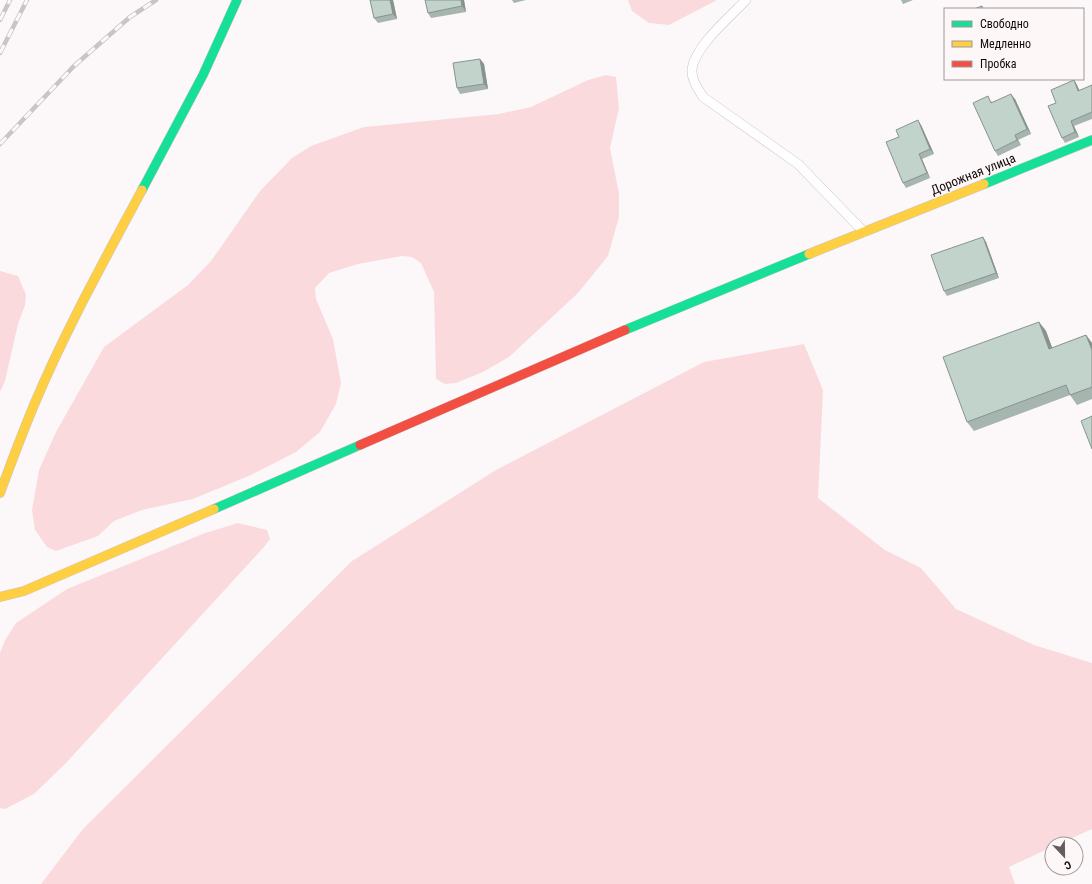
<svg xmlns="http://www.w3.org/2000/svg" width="1092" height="884" viewBox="0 0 1092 884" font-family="'Roboto Condensed',sans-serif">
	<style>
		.green { fill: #fbdade }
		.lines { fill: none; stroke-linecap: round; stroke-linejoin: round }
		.lane-casing { stroke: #cac4c5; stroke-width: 10 }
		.fast-casing { stroke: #cac4c5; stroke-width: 10 }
		.slow-casing { stroke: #cac4c5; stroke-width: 10 }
		.jam-casing { stroke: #cac4c5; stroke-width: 10 }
		.lane { stroke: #fffefe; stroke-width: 9 }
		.fast { stroke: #16e098; stroke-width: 9 }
		.slow { stroke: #ffcf43; stroke-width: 9 }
		.jam { stroke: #f24e42; stroke-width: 9 }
		.rail-casing { stroke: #c7c5c6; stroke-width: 4.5 }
		.rail { stroke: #fdf7f8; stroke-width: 3; stroke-dasharray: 9; stroke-linecap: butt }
		.wall { fill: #a6b5af }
		.shaded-wall { fill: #87948e }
		.building { fill: #c1d3cb; stroke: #87948e }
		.labels { text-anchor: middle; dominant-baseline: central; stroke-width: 3; stroke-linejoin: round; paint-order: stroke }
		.street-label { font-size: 13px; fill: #12090a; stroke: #fdf7f8 }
	</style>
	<rect width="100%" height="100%" fill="#fcf8f9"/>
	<!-- green -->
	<g class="green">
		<polygon points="628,0 717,0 669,25 649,23 632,11"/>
		<polygon points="606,75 616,77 619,108 610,148 619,194 619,217 608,256 578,293 509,357 483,372 456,383 445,384 436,379 434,292 421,263 412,257 402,256 358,264 329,273 315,288 316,299 333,339 341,383 336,404 320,432 296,452 251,475 193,499 142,510 114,521 98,536 56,551 47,547 35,530 32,510 39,470 56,432 104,347 188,285 211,261 260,191 292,158 311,146 364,127 499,114 531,107 588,80"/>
		<polygon points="0,271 18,276 26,295 25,305 18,324 5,381 0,392"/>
		<polygon points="804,344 823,390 818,498 885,550 921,568 956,609 1034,645 1092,663 1092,829 1059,844 1052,844 1052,847 1009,867 1015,884 41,884 83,829 352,561 496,470 704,362"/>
		<polygon points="238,523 267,530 270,539 264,547 66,763 34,794 5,809 0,808 0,653 5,640 16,623 67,589 205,533"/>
	</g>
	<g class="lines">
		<!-- lane casing -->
		<g class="lane-casing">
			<path id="lane" d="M746,0C730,17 695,46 692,69C691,79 698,89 703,97L798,164L864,232"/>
		</g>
		<!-- fast casing -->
		<g class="fast-casing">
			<g id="fast">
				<polyline points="984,184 1092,140"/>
				<polyline points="142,190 203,75 237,0"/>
				<polyline points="625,330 809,254"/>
				<polyline points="214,509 360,445"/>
			</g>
		</g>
		<!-- slow casing -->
		<g class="slow-casing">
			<g id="slow">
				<polyline points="809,254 984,184"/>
				<path d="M0,493C11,463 22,434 34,405C65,331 104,261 142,190"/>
				<polyline points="0,597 24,591 214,509"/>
			</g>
		</g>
		<!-- jam casing -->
		<g class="jam-casing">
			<polyline id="jam" points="360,445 625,330"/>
		</g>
		<!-- lane -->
		<use href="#lane" class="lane"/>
		<!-- fast -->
		<use href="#fast" class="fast"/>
		<!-- slow -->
		<use href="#slow" class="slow"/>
		<!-- jam -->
		<use href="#jam" class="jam"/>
		<!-- rail casing -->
		<g class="rail-casing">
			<g id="rail">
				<polyline points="0,20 10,0"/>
				<polyline points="0,53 27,0"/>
				<polyline points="0,144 74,66 130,17 156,0"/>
			</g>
		</g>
		<!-- rail -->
		<use href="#rail" class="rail"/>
	</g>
	<!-- wall -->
	<g class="wall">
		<polygon points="370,0 393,0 397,19 378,23 374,18"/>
		<polygon points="464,0 466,12 431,18 428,13"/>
		<polygon points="512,0 526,0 514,3"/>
		<polygon points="901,0 913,0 903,4"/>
		<polygon points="480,59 484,64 488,89 460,94 457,88"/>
		<polygon points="1074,80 1077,85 1079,91 1092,85 1092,119 1074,126 1079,137 1065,143 1062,138"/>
		<polygon points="1015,99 1031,134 1018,140 1021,145 998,156 995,151 991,101 992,102"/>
		<polygon points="921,125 934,154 922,159 930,178 906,188 903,183 899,137"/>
		<polygon points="983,237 986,242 999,278 947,296 944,291"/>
		<polygon points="1039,322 1046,331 1052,348 1086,335 1092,343 1092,399 1077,405 1070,395 974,431 967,422"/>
	</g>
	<!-- shaded-wall -->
	<g class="shaded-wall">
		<polygon points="390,0 393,0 397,19 393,14"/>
		<polygon points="461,0 464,0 466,12 462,6"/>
		<polygon points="480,59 484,64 488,89 484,84"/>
		<polygon points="1074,80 1077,85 1082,96 1078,91"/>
		<polygon points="1011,94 1015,99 1031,134 1027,129"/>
		<polygon points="918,120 921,125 934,154 930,149"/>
		<polygon points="1071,121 1074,126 1079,137 1075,132"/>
		<polygon points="1015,135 1021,145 1017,140"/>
		<polygon points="919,154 922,159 930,178 927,173"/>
		<polygon points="983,237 986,242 999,278 996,273"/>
		<polygon points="1039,322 1046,331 1056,358 1049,349"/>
		<polygon points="1086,335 1092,343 1092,350"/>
	</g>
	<!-- building -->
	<g class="building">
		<polygon points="370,0 390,0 393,14 374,18"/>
		<polygon points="425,0 461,0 462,6 428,13"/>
		<polygon points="982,6 983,9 974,9"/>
		<polygon points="480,59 484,84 457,88 453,63"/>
		<polygon points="1074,80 1078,91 1092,85 1092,112 1071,121 1075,132 1062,138 1048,106 1056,103 1051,90"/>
		<polygon points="1011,94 1027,129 1015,135 1017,140 995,151 973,103 988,96 991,103"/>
		<polygon points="918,120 930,149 919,154 927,173 903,183 886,142 899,137 896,130"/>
		<polygon points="983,237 996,273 944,291 931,255"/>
		<polygon points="1039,322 1049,349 1086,335 1092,350 1092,387 1070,395 1066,385 967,422 943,357"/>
		<polygon points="1092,416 1092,449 1081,421"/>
	</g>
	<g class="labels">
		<!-- street labels -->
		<g class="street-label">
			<text transform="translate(973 174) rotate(-22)">Дорожная улица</text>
		</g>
	</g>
	<!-- legend -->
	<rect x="944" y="8" width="140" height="72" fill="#fdf7f8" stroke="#9f9899"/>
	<rect x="952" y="21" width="20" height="6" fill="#16e098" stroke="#9f9899"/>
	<text x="980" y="28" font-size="12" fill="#12090a">Свободно</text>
	<rect x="952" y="41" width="20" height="6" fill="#ffcf43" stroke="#9f9899"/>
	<text x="980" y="48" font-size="12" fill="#12090a">Медленно</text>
	<rect x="952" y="61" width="20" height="6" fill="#f24e42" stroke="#9f9899"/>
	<text x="980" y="68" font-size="12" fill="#12090a">Пробка</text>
	<!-- north arrow -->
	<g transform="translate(1064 856) rotate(158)"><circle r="19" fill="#fdf7f8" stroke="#9f9899"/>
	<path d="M0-3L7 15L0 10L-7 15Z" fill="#645d5e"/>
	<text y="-6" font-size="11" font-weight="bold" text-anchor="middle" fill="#12090a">С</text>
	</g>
</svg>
